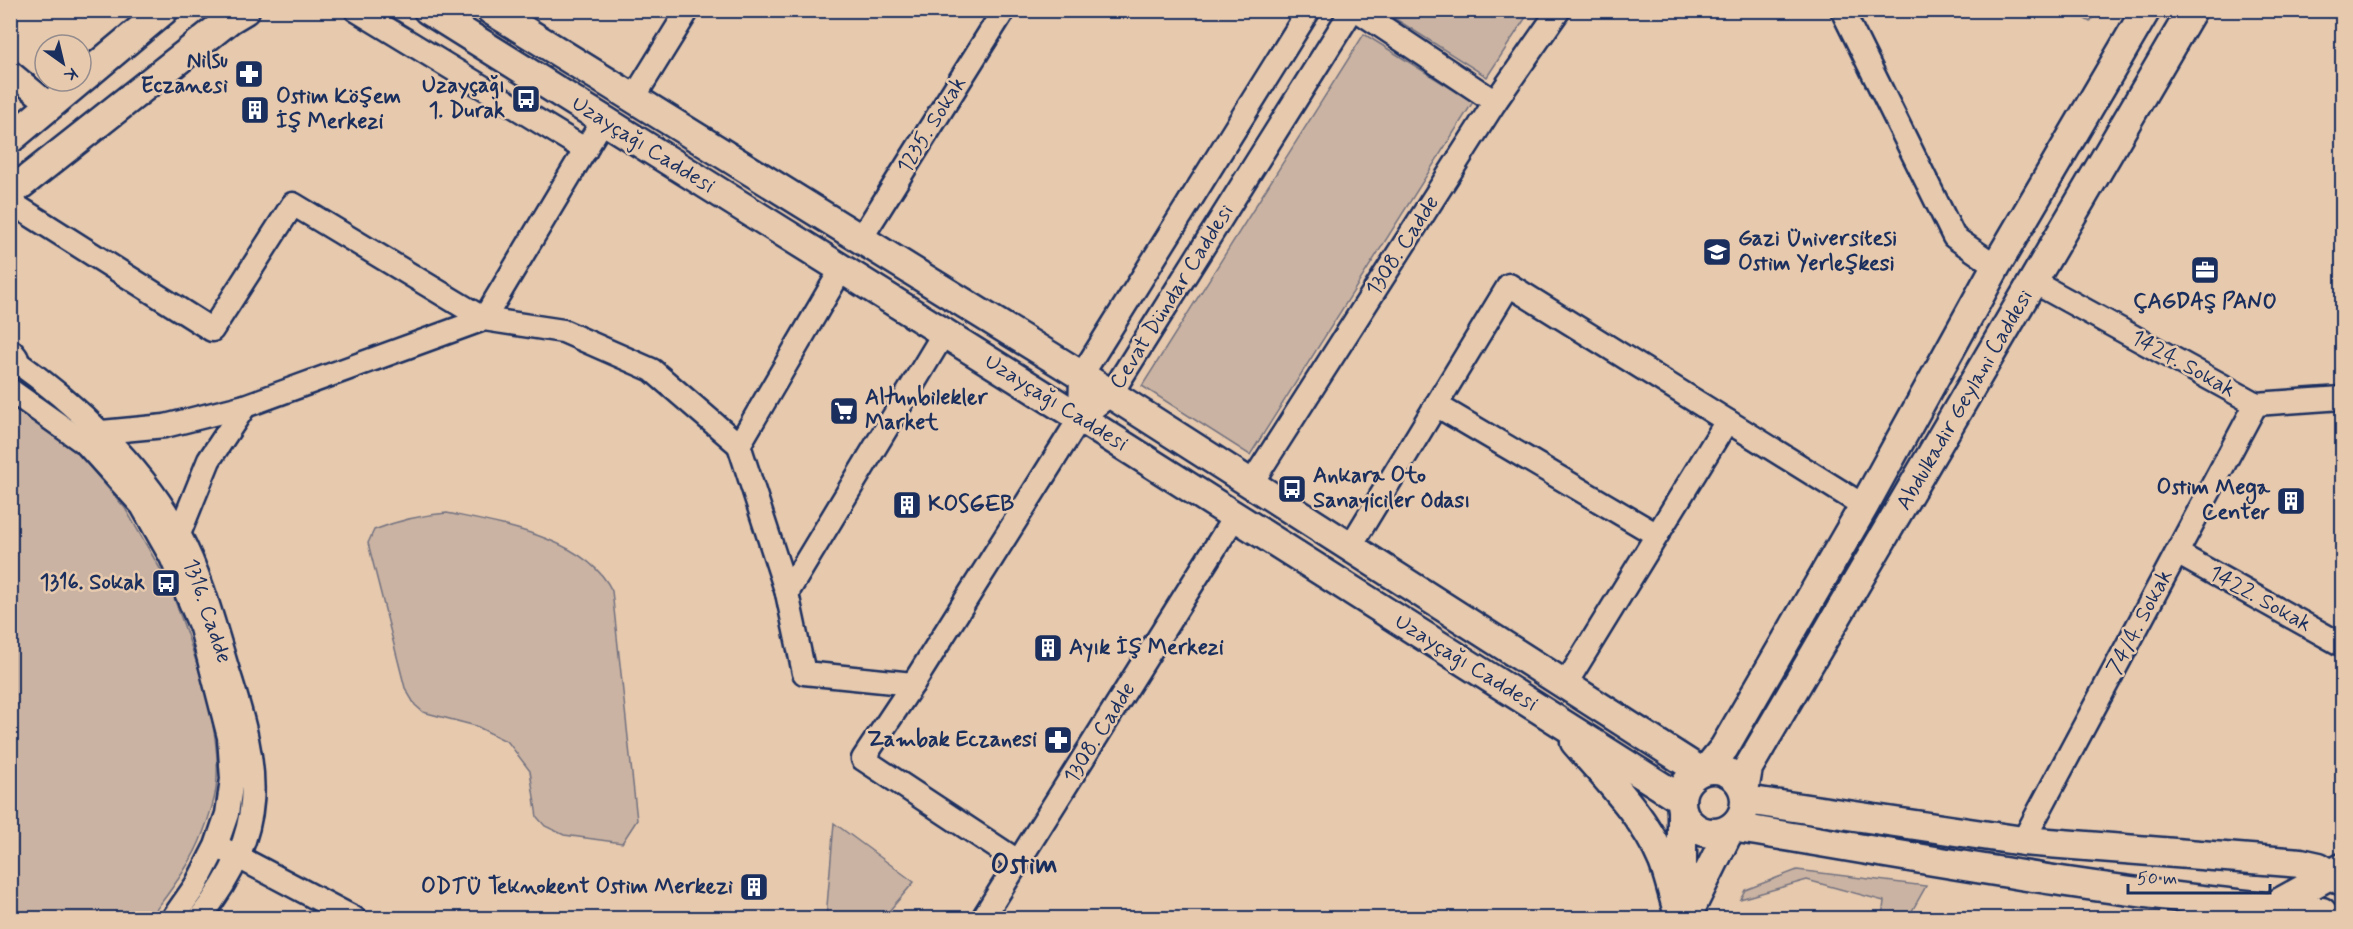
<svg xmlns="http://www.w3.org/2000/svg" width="2353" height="929" viewBox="0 0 2353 929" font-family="Mynerve,sans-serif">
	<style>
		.green { fill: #cab3a2; stroke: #727180; stroke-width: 1.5 }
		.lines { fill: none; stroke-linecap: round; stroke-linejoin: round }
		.minor-casing { stroke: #1b2f5e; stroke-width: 27 }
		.major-casing { stroke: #1b2f5e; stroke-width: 33 }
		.minor { stroke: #e7caae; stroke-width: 22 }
		.major { stroke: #e7caae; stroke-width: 28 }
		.labels { text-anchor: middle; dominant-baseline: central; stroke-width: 5; stroke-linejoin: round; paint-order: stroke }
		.poi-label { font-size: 22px; font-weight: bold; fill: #1b2f5e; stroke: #e7caae; text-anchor: end }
		.street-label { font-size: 22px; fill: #1b2f5e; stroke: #e7caae }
		.district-label { font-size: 28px; font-weight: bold; fill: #1b2f5e; stroke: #e7caae }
	</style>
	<rect width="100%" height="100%" fill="#e7caae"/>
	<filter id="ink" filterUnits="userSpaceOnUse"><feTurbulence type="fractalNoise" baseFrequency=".0167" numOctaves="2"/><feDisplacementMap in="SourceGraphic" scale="12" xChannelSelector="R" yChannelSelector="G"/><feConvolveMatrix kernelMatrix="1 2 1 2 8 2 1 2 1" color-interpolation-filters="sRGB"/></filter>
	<g filter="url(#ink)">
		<!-- green -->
		<g class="green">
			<polygon points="1383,11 1530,11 1487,77"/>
			<polygon points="2071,11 2097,11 2090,22"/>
			<polygon points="1364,34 1473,102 1250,455 1142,386"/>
			<path d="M11,404L69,443L125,508L162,572L157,575L166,597L173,595C193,652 224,728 216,789C214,803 208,820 203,833C192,864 169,892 150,918H11Z"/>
			<path d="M447,513C499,524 587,538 612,591L637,820L622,843L564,835L545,826L537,817L530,771L508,742L476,726L423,712L415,705L405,688L368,543L374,530C399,520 420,515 447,513Z"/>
			<polygon points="834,823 914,882 883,918 826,918"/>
			<polygon points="1797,870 1926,886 1908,918 1882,918 1884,901 1807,880 1740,899 1745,890"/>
		</g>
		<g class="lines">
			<!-- minor casing -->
			<g class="minor-casing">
				<g id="minor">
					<polyline points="356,10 586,150"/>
					<polyline points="1357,10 1495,102"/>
					<polyline points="1842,10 1954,237 1996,266"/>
					<polyline points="10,72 51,106"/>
					<polyline points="633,99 688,10"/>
					<polyline points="10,202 212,330 293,204 484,319 603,120"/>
					<polyline points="860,240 1004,10"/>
					<polyline points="841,270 739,445 787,593 804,673 913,684 863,759 1019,862"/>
					<polyline points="2034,282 2256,404 2342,398"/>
					<path d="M10,357C74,402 142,465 179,534C202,577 214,625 228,671C261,774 269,828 200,918"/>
					<polyline points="10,390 86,444 142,506 171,557 201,628 229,737 232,779 227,814 216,846 196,885 173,918"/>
					<polyline points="1436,405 1657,535"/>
					<polyline points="1080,418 1081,376 1309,10"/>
					<polyline points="102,432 165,426 245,406 484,319 563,331 652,370 739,445"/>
					<polyline points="1251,484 1495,102 1559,10"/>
					<polyline points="179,534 209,460 245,406"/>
					<polyline points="1350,547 1509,285 1864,506"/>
					<polyline points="2177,553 2342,645"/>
					<polyline points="787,593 944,333"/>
					<polyline points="913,684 1080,418 1111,394 1352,10"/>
					<polyline points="1565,685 1727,421"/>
					<polyline points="2023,841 2256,404"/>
					<polyline points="225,850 354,918"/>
					<polyline points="983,918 1235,516"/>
				</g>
			</g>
			<!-- major casing -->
			<g class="major-casing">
				<g id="major">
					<polyline points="428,10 1080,418 1681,799"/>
					<polyline points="491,10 1111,394 1700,771"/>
					<polyline points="10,139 164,10"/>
					<polyline points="10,193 230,19 245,10"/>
					<polyline points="10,354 14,359"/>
					<path d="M1575,742C1607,779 1644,816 1663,861C1670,879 1674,900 1680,918"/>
					<circle cx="1713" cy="801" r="32"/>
					<polyline points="1707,769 1724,748 1864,506 1996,266 2146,10"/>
					<polyline points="1744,791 1748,768 2192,10"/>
					<polyline points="1746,800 2023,841 2301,863 2319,867 2342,881"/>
					<polyline points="1682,811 1682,893"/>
					<path d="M1733,827C1929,860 2124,896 2322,912"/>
					<polyline points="2268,909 2342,868"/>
					<polyline points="1686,918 1730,829"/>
				</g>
			</g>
			<!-- minor -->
			<use href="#minor" class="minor"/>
			<!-- major -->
			<use href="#major" class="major"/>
		</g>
	</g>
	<!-- icons -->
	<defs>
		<g id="pharmacy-square" transform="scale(1.5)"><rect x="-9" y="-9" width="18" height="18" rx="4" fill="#1b2f5e" stroke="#e7caae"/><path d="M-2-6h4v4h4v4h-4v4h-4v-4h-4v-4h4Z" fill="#fff"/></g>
		<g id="bus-square" transform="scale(1.5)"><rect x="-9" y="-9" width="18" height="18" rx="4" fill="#1b2f5e" stroke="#e7caae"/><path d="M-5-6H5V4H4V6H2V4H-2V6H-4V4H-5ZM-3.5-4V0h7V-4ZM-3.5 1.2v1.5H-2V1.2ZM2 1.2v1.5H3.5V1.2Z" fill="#fff"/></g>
		<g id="building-square" transform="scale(1.5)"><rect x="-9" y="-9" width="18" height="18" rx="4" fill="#1b2f5e" stroke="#e7caae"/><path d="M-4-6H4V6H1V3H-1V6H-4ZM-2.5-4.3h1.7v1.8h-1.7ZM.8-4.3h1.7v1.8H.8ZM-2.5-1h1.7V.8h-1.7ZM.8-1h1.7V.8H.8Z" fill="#fff"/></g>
		<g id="university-square" transform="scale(1.5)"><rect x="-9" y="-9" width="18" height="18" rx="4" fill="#1b2f5e" stroke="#e7caae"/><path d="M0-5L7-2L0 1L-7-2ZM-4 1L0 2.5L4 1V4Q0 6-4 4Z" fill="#fff"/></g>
		<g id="office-square" transform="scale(1.5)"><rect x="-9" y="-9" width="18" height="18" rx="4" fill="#1b2f5e" stroke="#e7caae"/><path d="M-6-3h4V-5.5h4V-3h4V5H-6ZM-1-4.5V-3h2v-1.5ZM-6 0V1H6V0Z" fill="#fff"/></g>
		<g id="supermarket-square" transform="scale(1.5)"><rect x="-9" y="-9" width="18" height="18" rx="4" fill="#1b2f5e" stroke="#e7caae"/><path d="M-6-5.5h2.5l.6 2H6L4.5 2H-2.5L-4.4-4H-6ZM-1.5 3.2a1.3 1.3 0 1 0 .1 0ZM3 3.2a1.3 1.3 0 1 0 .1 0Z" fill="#fff"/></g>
	</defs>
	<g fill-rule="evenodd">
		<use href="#pharmacy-square" x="249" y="74"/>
		<use href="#bus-square" x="526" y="99"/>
		<use href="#building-square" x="255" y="110"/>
		<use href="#university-square" x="1717" y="252"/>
		<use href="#office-square" x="2205" y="270"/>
		<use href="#supermarket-square" x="844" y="411"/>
		<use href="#bus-square" x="1292" y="489"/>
		<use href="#building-square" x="2291" y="501"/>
		<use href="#building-square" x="907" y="505"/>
		<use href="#bus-square" x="166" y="583"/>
		<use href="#building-square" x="1048" y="648"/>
		<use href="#pharmacy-square" x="1058" y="740"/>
		<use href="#building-square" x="754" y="887"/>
	</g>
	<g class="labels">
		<!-- poi labels -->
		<g class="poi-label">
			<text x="228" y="61">Nilsu<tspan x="228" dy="25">Eczanesi</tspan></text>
			<text x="505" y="86">Uzayçağı<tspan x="505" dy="25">1. Durak</tspan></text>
			<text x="276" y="97" text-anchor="start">Ostim Köşem<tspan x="276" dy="25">İş Merkezi</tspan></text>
			<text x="1738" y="239" text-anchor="start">Gazi Üniversitesi<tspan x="1738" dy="25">Ostim Yerleşkesi</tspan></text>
			<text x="2205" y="302" text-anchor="middle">ÇAGDAŞ PANO</text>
			<text x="865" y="398" text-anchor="start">Altunbilekler<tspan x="865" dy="25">Market</tspan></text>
			<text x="1313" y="476" text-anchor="start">Ankara Oto<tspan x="1313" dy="25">Sanayiciler Odası</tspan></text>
			<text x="2270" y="488">Ostim Mega<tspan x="2270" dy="25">Center</tspan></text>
			<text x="928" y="505" text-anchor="start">KOSGEB</text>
			<text x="145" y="583">1316. Sokak</text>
			<text x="1069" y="648" text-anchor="start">Ayık İş Merkezi</text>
			<text x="1037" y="740">Zambak Eczanesi</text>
			<text x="733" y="887">ODTÜ Teknokent Ostim Merkezi</text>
		</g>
		<!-- street labels -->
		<g class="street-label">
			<text transform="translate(932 125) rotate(-58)">1235. Sokak</text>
			<text transform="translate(643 145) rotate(32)">Uzayçağı Caddesi</text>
			<text transform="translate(1403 246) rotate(-57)">1308. Cadde</text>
			<text transform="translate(1172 297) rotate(-58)">Cevat Dündar Caddesi</text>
			<text transform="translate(2183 364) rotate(29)">1424. Sokak</text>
			<text transform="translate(1965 400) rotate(-60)">Abdulkadir Geylani Caddesi</text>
			<text transform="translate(1056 403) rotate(32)">Uzayçağı Caddesi</text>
			<text transform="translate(2260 599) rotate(29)">1422. Sokak</text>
			<text transform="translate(207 611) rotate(71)">1316. Cadde</text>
			<text transform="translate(2140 622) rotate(-62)">74/4. Sokak</text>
			<text transform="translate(1466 663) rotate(32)">Uzayçağı Caddesi</text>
			<text transform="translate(1100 733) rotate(-58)">1308. Cadde</text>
		</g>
		<!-- district labels -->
		<g class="district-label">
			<text x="1024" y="865">Ostim</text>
		</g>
	</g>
	<!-- margin -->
	<rect width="2353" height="929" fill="none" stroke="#e7caae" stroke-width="36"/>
	<rect x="18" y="18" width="2317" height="893" fill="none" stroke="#1b2f5e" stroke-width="2" filter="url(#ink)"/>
	<!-- north arrow -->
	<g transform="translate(63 63) rotate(146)"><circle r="28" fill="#e7caae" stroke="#958c8e" stroke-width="1.5"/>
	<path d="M0-4.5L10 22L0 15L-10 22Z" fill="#1b2f5e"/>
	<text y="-9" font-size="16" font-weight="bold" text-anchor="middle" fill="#1b2f5e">K</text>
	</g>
	<!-- scale -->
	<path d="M2128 884v9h142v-9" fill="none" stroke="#1b2f5e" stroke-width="3"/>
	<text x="2137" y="884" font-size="18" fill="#1b2f5e" stroke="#e7caae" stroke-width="4.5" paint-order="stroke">50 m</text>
</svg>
